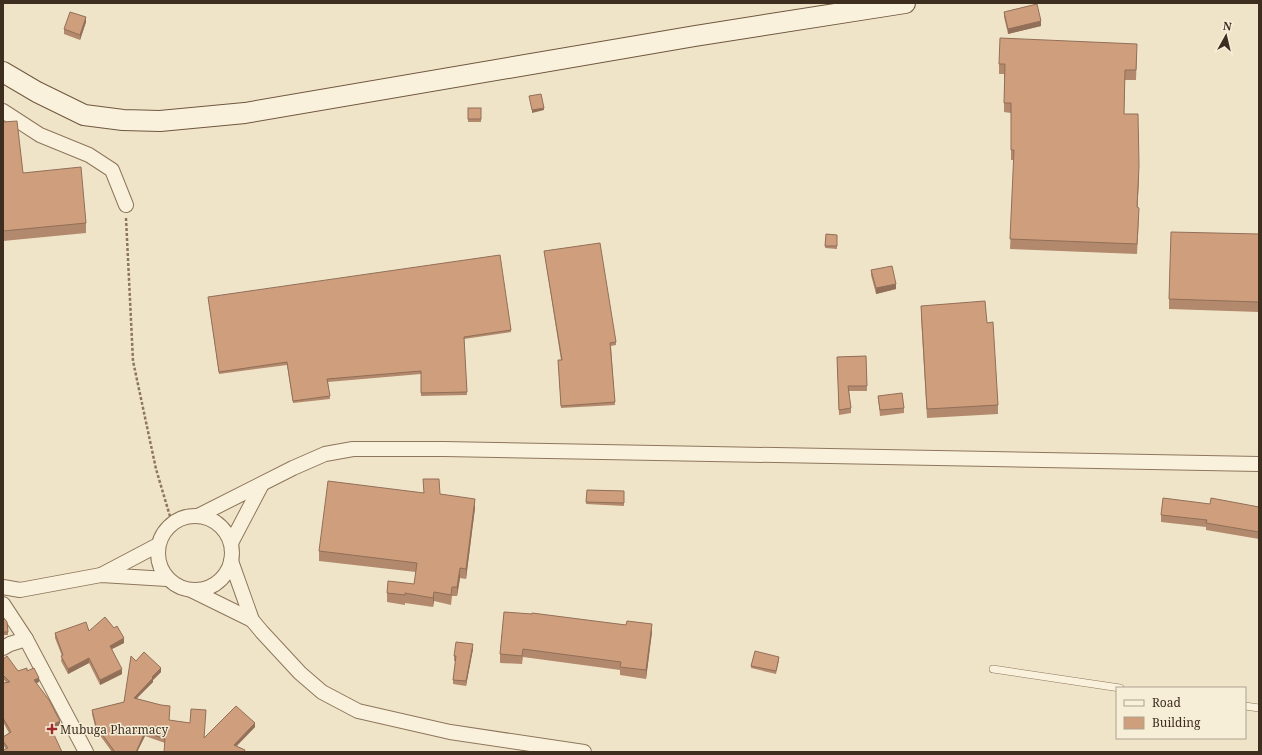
<svg xmlns="http://www.w3.org/2000/svg" width="1262" height="755" viewBox="0 0 1262 755" font-family="'Noto Serif',serif">
	<style>
		.lines { fill: none; stroke-linecap: round; stroke-linejoin: round }
		.lane-casing { stroke: #8d765c; stroke-width: 8 }
		.street-casing { stroke: #8d765c; stroke-width: 16 }
		.secondary-casing { stroke: #6f573f; stroke-width: 22 }
		.path { stroke: #8d765c; stroke-width: 2.5; stroke-dasharray: 3 2; stroke-linecap: butt }
		.lane { stroke: #faf1dc; stroke-width: 7 }
		.street { stroke: #faf1dc; stroke-width: 14 }
		.secondary { stroke: #faf1dc; stroke-width: 20 }
		.wall { fill: #b2896c }
		.shaded-wall { fill: #916f58 }
		.building { fill: #cf9f7d; stroke: #916f58 }
		.poi-dot { fill: #9e2a2b; stroke: #f7eed8; stroke-width: 1.5 }
		.labels { text-anchor: middle; dominant-baseline: central; stroke-width: 3; stroke-linejoin: round; paint-order: stroke }
		.poi-label { font-size: 12px; fill: #3d2e20; stroke: #f7eed8; text-anchor: start }
	</style>
	<rect width="100%" height="100%" fill="#f0e4c8"/>
	<g class="lines">
		<!-- lane casing -->
		<g class="lane-casing">
			<g id="lane">
				<polyline points="993,669 1120,688"/>
				<polyline points="1245,706 1259,708"/>
			</g>
		</g>
		<!-- street casing -->
		<g class="street-casing">
			<g id="street">
				<polyline points="3,111 40,135 89,155 112,170 126,205"/>
				<circle cx="195" cy="553" r="37"/>
				<polyline points="198,516 293,468 325,454 353,449 444,449 1259,464"/>
				<polyline points="231,543 262,484"/>
				<polyline points="231,561 252,620 262,632 300,673 322,692 358,711 450,732 584,752"/>
				<polyline points="101,575 158,545"/>
				<polyline points="3,587 20,590 101,575 167,579"/>
				<polyline points="191,590 252,620"/>
				<polyline points="3,604 26,639 86,752"/>
				<polyline points="3,648 10,644 26,639"/>
			</g>
		</g>
		<!-- secondary casing -->
		<g class="secondary-casing">
			<polyline id="secondary" points="3,72 37,92 84,115 123,120 160,121 245,113 695,36 905,3"/>
		</g>
		<!-- path -->
		<polyline class="path" points="126,218 133,361 156,469 172,523"/>
		<!-- lane -->
		<use href="#lane" class="lane"/>
		<!-- street -->
		<use href="#street" class="street"/>
		<!-- secondary -->
		<use href="#secondary" class="secondary"/>
	</g>
	<!-- wall -->
	<g class="wall">
		<polygon points="1004,12 1041,26 1008,34 1004,17"/>
		<polygon points="86,22 80,40 64,34 64,29"/>
		<polygon points="1137,54 1136,80 1125,80 1124,114 1139,176 1137,208 1139,217 1137,254 1010,249 1014,160 1011,160 1011,113 1004,112 1004,74 999,74 999,64"/>
		<rect x="468" y="108" width="13" height="14"/>
		<polygon points="3,122 23,173 86,223 86,233 3,241"/>
		<polygon points="826,234 837,235 837,249 825,248"/>
		<polygon points="1259,234 1259,312 1169,309 1169,299"/>
		<polygon points="544,251 616,342 616,345 611,346 615,405 561,408 558,360 561,360"/>
		<polygon points="871,270 896,289 876,294 871,275"/>
		<polygon points="208,297 511,330 511,332 464,339 467,395 421,396 421,374 328,382 330,399 293,403 287,365 219,374"/>
		<polygon points="921,306 987,323 998,405 998,414 927,418 921,316"/>
		<polygon points="866,356 867,391 849,391 851,408 851,413 839,415 837,357"/>
		<polygon points="878,396 904,408 904,413 880,416"/>
		<polygon points="587,490 624,491 624,506 586,504"/>
		<polygon points="440,494 475,508 466,579 460,578 457,596 452,596 451,605 434,601 433,607 405,603 405,605 387,602 387,593 414,584 416,572 319,561 319,551"/>
		<polygon points="1210,504 1259,507 1259,539 1206,530 1206,527 1161,522 1161,515"/>
		<polygon points="504,612 652,632 646,679 620,675 620,670 523,657 522,664 500,663 500,654"/>
		<polygon points="3,618 8,632 8,635 3,635"/>
		<polygon points="89,631 124,643 112,649 122,674 100,685 89,663 68,674 61,661 62,656 55,638 55,633"/>
		<polygon points="473,649 466,686 453,684 453,680 456,661 454,661 454,656"/>
		<polygon points="3,659 18,671 27,671 39,682 36,683 60,725 6,749 3,745 3,737 9,733 3,722 3,683 7,683 3,679"/>
		<polygon points="779,660 776,674 751,668 751,666"/>
		<polygon points="136,661 161,672 153,680 153,682 137,698 169,720 204,737 255,727 237,746 245,752 165,743 145,736 137,752 112,752 99,734 97,734 92,714 92,710 124,702"/>
	</g>
	<!-- shaded-wall -->
	<g class="shaded-wall">
		<polygon points="86,17 86,22 80,40 80,35"/>
		<polygon points="1041,21 1041,26 1008,34 1008,29"/>
		<polygon points="544,108 544,110 532,113 532,110"/>
		<polygon points="1139,166 1139,176 1137,217 1137,207"/>
		<polygon points="896,284 896,289 876,294 876,288"/>
		<polygon points="475,499 475,508 466,579 466,569"/>
		<polygon points="460,568 460,578 457,596 457,587"/>
		<polygon points="434,592 434,601 433,607 433,598"/>
		<polygon points="652,624 652,632 646,679 646,670"/>
		<polygon points="124,638 124,643 110,650 110,646"/>
		<polygon points="473,644 473,649 466,686 466,681"/>
		<polygon points="89,658 89,663 68,674 68,669"/>
		<polygon points="161,668 161,672 153,680 153,682 134,701 134,698"/>
		<polygon points="122,669 122,674 100,685 100,680"/>
		<polygon points="39,678 39,682 34,684 34,680"/>
		<polygon points="60,721 60,725 50,730 50,726"/>
		<polygon points="255,723 255,727 234,748 234,745"/>
		<rect x="97" y="730" width="2" height="4"/>
		<polygon points="145,732 145,736 137,752 136,752"/>
	</g>
	<!-- building -->
	<g class="building">
		<polygon points="1037,4 1041,21 1008,29 1004,12"/>
		<polygon points="70,12 86,17 80,35 64,29"/>
		<polygon points="1000,38 1137,44 1136,70 1125,70 1124,114 1138,114 1139,166 1137,207 1139,208 1137,244 1010,239 1014,150 1011,150 1011,103 1004,103 1005,64 999,64"/>
		<polygon points="541,94 544,108 532,110 529,96"/>
		<rect x="468" y="108" width="13" height="11"/>
		<polygon points="17,121 23,173 81,167 86,223 3,231 3,122"/>
		<polygon points="1171,232 1259,234 1259,302 1169,299"/>
		<polygon points="826,234 837,235 837,246 825,246"/>
		<polygon points="600,243 616,342 610,343 615,402 561,406 558,360 562,360 544,251"/>
		<polygon points="500,255 511,330 464,337 467,392 421,393 421,371 327,379 330,396 293,401 287,362 219,372 208,297"/>
		<polygon points="892,266 896,284 876,288 871,270"/>
		<polygon points="985,301 987,323 993,322 998,405 927,409 921,306"/>
		<polygon points="866,356 867,386 848,386 851,408 839,410 837,357"/>
		<polygon points="902,393 904,408 880,410 878,396"/>
		<polygon points="423,479 439,479 440,494 475,499 466,569 460,568 457,587 452,587 451,595 434,592 433,598 405,593 405,595 387,593 388,581 414,584 417,563 319,551 328,481 424,493"/>
		<polygon points="587,490 624,491 624,503 586,502"/>
		<polygon points="1163,498 1210,504 1211,498 1259,507 1259,532 1206,523 1207,520 1161,515"/>
		<polygon points="504,612 532,614 532,613 626,625 627,621 652,624 646,670 620,667 621,662 523,649 522,656 500,654"/>
		<polygon points="105,617 114,628 117,626 124,638 110,646 122,669 100,680 89,658 68,669 61,656 63,655 55,633 86,622 89,631"/>
		<polygon points="3,618 4,618 7,622 8,632 3,632"/>
		<polygon points="456,642 473,644 466,681 453,680 456,656 454,656"/>
		<polygon points="755,651 779,657 776,671 751,666"/>
		<polygon points="144,652 161,668 152,677 153,678 134,698 161,705 170,706 169,720 190,723 191,709 206,710 204,738 236,706 255,723 234,745 245,750 244,752 164,752 165,739 145,732 136,752 115,752 99,730 97,730 92,710 124,702 131,656 136,661"/>
		<polygon points="7,656 18,671 27,668 27,671 34,668 39,678 34,680 49,700 60,721 50,726 62,752 3,752 3,750 8,748 3,741 3,737 11,732 3,718 3,683 10,682 3,675 3,659"/>
	</g>
	<!-- markers -->
	<path class="poi-dot" d="M50 723h4v4h4v4h-4v4h-4v-4h-4v-4h4z"/>
	<g class="labels">
		<!-- poi labels -->
		<g class="poi-label">
			<text x="60" y="729">Mubuga Pharmacy</text>
		</g>
	</g>
	<!-- border -->
	<rect width="1262" height="755" fill="none" stroke="#3d2e20" stroke-width="8"/>
	<!-- legend -->
	<rect x="1116" y="687" width="130" height="52" fill="#f7eed8" stroke="#ada18e"/>
	<rect x="1124" y="700" width="20" height="6" fill="#faf1dc" stroke="#ada18e"/>
	<text x="1152" y="707" font-size="12" fill="#3d2e20">Road</text>
	<rect x="1124" y="717" width="20" height="12" fill="#cf9f7d" stroke="#ada18e"/>
	<text x="1152" y="727" font-size="12" fill="#3d2e20">Building</text>
	<!-- north arrow -->
	<g transform="translate(1226 36) rotate(8)" stroke="#f7eed8" stroke-width="3" paint-order="stroke">
	<path d="M0-3L7 15L0 10L-7 15Z" fill="#3d2e20"/>
	<text y="-6" font-size="11" font-weight="bold" text-anchor="middle" fill="#3d2e20">N</text>
	</g>
</svg>
